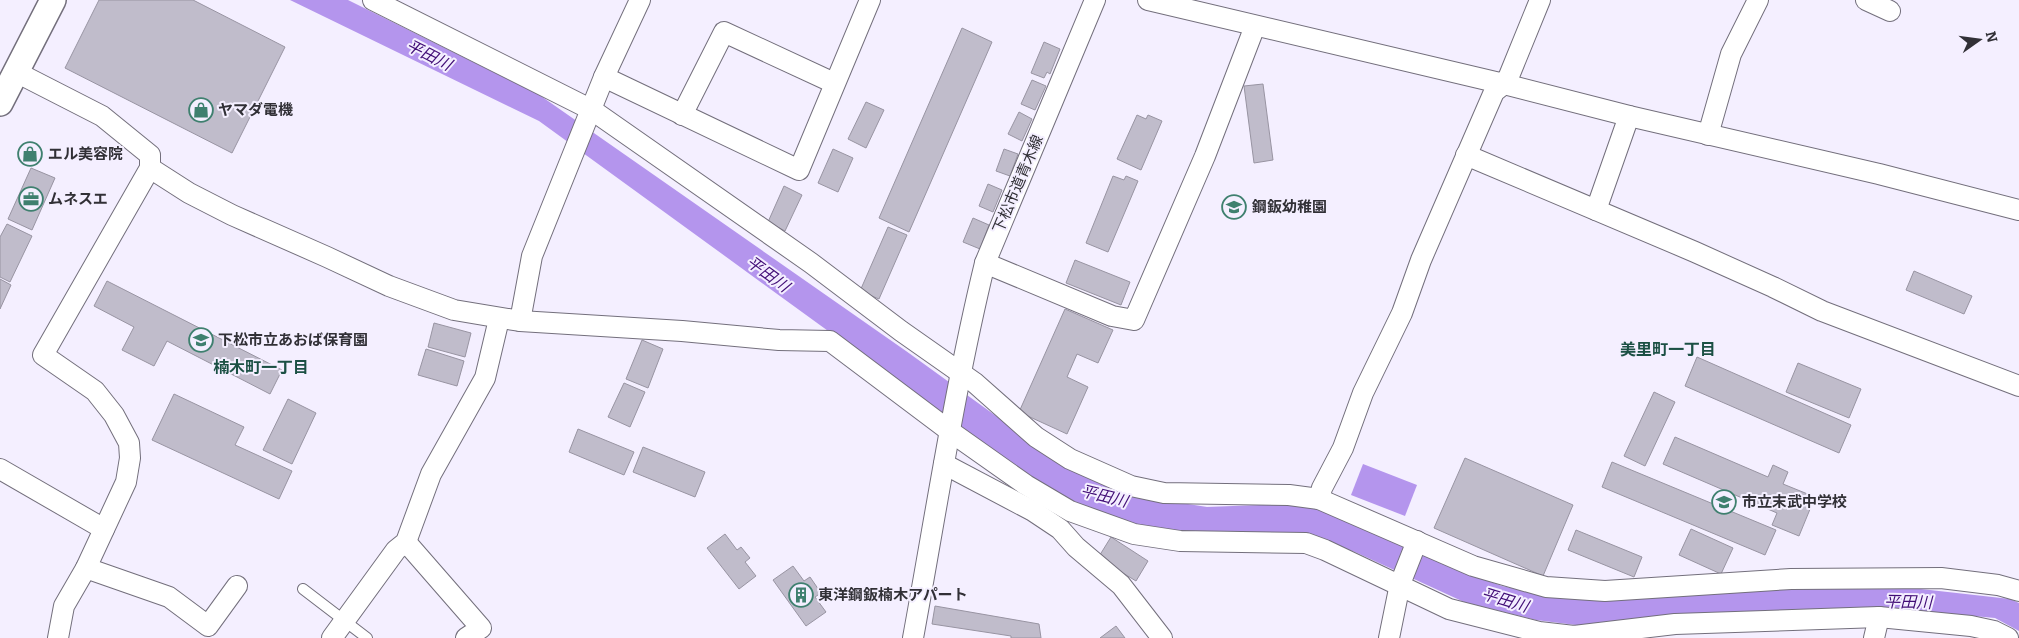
<svg xmlns="http://www.w3.org/2000/svg" width="2019" height="638" viewBox="0 0 2019 638" font-family="Bitter,'Noto Sans JP',serif">
	<style>
		.water { fill: #b495ed }
		.building { fill: #c0bccb; stroke: #9894a2 }
		.lines { fill: none; stroke-linecap: round; stroke-linejoin: round }
		.service-casing { stroke: #736f7c; stroke-width: 12 }
		.minor-casing { stroke: #736f7c; stroke-width: 22 }
		.tertiary-casing { stroke: #736f7c; stroke-width: 28 }
		.service { stroke: #fff; stroke-width: 10 }
		.minor { stroke: #fff; stroke-width: 20 }
		.tertiary { stroke: #fff; stroke-width: 25 }
		.labels { text-anchor: middle; dominant-baseline: central; stroke-width: 4; stroke-linejoin: round; paint-order: stroke }
		.poi-label { font-size: 15px; font-weight: bold; fill: #313036; stroke: #f4efff; text-anchor: start }
		.street-label { font-size: 15px; fill: #313036; stroke: #f4efff }
		.water-label { font-size: 16px; font-style: italic; fill: #410d76; stroke: #f4efff }
		.neighbourhood-label { font-size: 16px; font-weight: bold; fill: #1b5044; stroke: #f4efff }
	</style>
	<rect width="100%" height="100%" fill="#f4efff"/>
	<!-- water -->
	<g class="water">
		<polygon points="290,0 348,0 538,94 906,351 1003,421 1045,455 1081,473 1150,498 1207,507 1288,504 1323,509 1461,571 1502,586 1549,596 1841,586 1921,589 2010,599 2019,603 2019,631 1995,618 1942,613 1835,609 1584,626 1536,620 1464,602 1355,552 1308,536 1280,532 1228,535 1188,533 1139,527 1071,504 1022,478 875,365 539,121"/>
		<polygon points="1363,464 1417,485 1405,516 1351,495"/>
	</g>
	<!-- building -->
	<g class="building">
		<polygon points="99,0 193,0 285,47 232,153 65,68"/>
		<polygon points="962,28 992,42 909,232 879,218"/>
		<polygon points="1044,42 1060,49 1050,74 1047,72 1044,78 1031,73"/>
		<polygon points="1032,80 1046,86 1035,110 1021,104"/>
		<polygon points="1263,84 1273,160 1254,163 1244,86"/>
		<polygon points="866,102 884,110 866,148 848,139"/>
		<polygon points="1019,112 1032,119 1022,141 1008,134"/>
		<polygon points="1137,115 1146,119 1148,115 1162,121 1141,170 1117,159"/>
		<polygon points="23,145 41,153 37,163 19,156"/>
		<polygon points="833,149 853,158 838,192 818,183"/>
		<polygon points="1004,149 1018,154 1010,176 996,171"/>
		<polygon points="31,168 55,178 32,230 8,219"/>
		<polygon points="1113,176 1124,180 1126,176 1138,181 1108,252 1086,243"/>
		<polygon points="988,184 1002,190 993,212 979,206"/>
		<polygon points="784,186 802,195 785,231 768,222"/>
		<polygon points="973,218 989,225 980,249 963,242"/>
		<polygon points="7,224 32,236 10,282 0,277 0,237"/>
		<polygon points="888,227 907,235 879,299 860,291"/>
		<polygon points="1075,260 1130,282 1121,305 1066,283"/>
		<polygon points="1914,271 1972,296 1964,314 1906,290"/>
		<polygon points="0,279 11,285 0,309"/>
		<polygon points="107,281 282,370 270,394 167,341 154,366 122,350 134,327 94,306"/>
		<polygon points="1065,309 1113,330 1098,363 1077,354 1067,377 1088,387 1067,434 1019,412"/>
		<polygon points="434,323 471,333 465,357 428,347"/>
		<polygon points="642,340 663,349 648,388 626,379"/>
		<polygon points="426,349 464,361 457,386 418,375"/>
		<polygon points="1697,357 1851,425 1839,453 1685,386"/>
		<polygon points="1798,363 1861,389 1849,418 1786,392"/>
		<polygon points="624,383 645,392 630,427 608,417"/>
		<polygon points="1654,392 1675,402 1645,466 1624,456"/>
		<polygon points="174,394 244,427 235,445 292,471 279,499 152,440"/>
		<polygon points="288,399 316,413 292,464 263,450"/>
		<polygon points="578,429 634,452 624,475 569,452"/>
		<polygon points="1675,437 1768,477 1773,465 1788,472 1783,484 1815,497 1799,536 1772,525 1777,513 1663,464"/>
		<polygon points="643,447 705,472 695,497 633,472"/>
		<polygon points="1465,458 1573,505 1543,576 1434,528"/>
		<polygon points="1612,462 1776,530 1765,555 1602,487"/>
		<polygon points="1691,529 1733,548 1721,574 1679,555"/>
		<polygon points="1576,530 1642,557 1634,577 1568,550"/>
		<polygon points="725,534 737,550 741,547 750,558 745,562 756,576 739,589 707,548"/>
		<polygon points="1111,537 1148,561 1136,581 1098,558"/>
		<polygon points="793,566 804,581 810,577 821,593 815,597 826,612 806,626 773,580"/>
		<polygon points="935,606 1039,624 1041,638 1011,638 1011,636 932,624"/>
		<polygon points="1116,626 1125,638 1100,638"/>
	</g>
	<g class="lines">
		<!-- service casing -->
		<g class="service-casing">
			<polyline id="service" points="303,589 367,638"/>
		</g>
		<!-- minor casing -->
		<g class="minor-casing">
			<g id="minor">
				<polyline points="373,0 592,110 811,263 901,331 975,383 1036,437 1070,459 1131,486 1164,493 1289,495 1319,499 1473,566 1546,587 1605,591 1791,579 1941,578 1998,585 2019,591"/>
				<polyline points="1148,0 1504,84 1629,116 1879,174 2019,210"/>
				<polyline points="1866,0 1890,11"/>
				<polyline points="16,72 102,116 150,155 150,168 43,355 95,391 114,415 129,443 130,458 126,482 86,568 64,606 58,638"/>
				<polyline points="604,77 799,170 870,0"/>
				<polyline points="682,115 724,32 834,83"/>
				<polyline points="1708,135 1731,54 1758,0"/>
				<polyline points="1466,155 1695,252 1773,287 1822,311 2019,386"/>
				<polyline points="150,168 189,193 232,215 327,257 389,286 454,310 520,321 682,331 779,340 830,341 951,432 1026,485 1070,511 1134,534 1180,541 1306,543 1325,550 1449,609 1539,632 1574,636 1675,624 1879,617 1971,626 1994,631 2008,638"/>
				<polyline points="1596,210 1629,116"/>
				<polyline points="985,263 1112,316 1134,320 1205,156 1255,26"/>
				<polyline points="520,321 532,256 604,77 640,0"/>
				<polyline points="944,464 1033,511 1060,529 1076,547 1121,585 1162,638"/>
				<polyline points="0,469 104,529"/>
				<polyline points="1319,499 1322,488 1343,448 1363,393 1402,313 1421,260 1494,92 1504,84 1509,76 1540,0"/>
				<polyline points="406,542 481,628 466,638"/>
				<polyline points="86,568 169,597 208,626 237,586"/>
				<polyline points="332,638 396,550 406,542 431,474 485,378 499,319"/>
				<path d="M913,638C936,513 955,386 985,263L1095,0"/>
				<polyline points="1389,638 1400,584 1417,541"/>
				<polyline points="1874,638 1879,617"/>
			</g>
		</g>
		<!-- tertiary casing -->
		<g class="tertiary-casing">
			<polyline id="tertiary" points="0,103 53,0"/>
		</g>
		<!-- service -->
		<use href="#service" class="service"/>
		<!-- minor -->
		<use href="#minor" class="minor"/>
		<!-- tertiary -->
		<use href="#tertiary" class="tertiary"/>
	</g>
	<!-- icons -->
	<defs>
		<g id="shop-ring" transform="scale(1.25)"><circle r="9.5" fill="#f4efff" stroke="#3f806f" stroke-width="1.5"/><path d="M-5-2.5h2.3a2.7 3.5 0 0 1 5.4 0H5L5.5 6h-11ZM-1.5-2.5h3a1.5 2.3 0 0 0-3 0Z" fill="#3f806f"/></g>
		<g id="office-ring" transform="scale(1.25)"><circle r="9.5" fill="#f4efff" stroke="#3f806f" stroke-width="1.5"/><path d="M-6-3h4V-5.5h4V-3h4V5H-6ZM-1-4.5V-3h2v-1.5ZM-6 0V1H6V0Z" fill="#3f806f"/></g>
		<g id="school-ring" transform="scale(1.25)"><circle r="9.5" fill="#f4efff" stroke="#3f806f" stroke-width="1.5"/><path d="M0-5L7-2L0 1L-7-2ZM-4 1L0 2.5L4 1V4Q0 6-4 4Z" fill="#3f806f"/></g>
		<g id="building-ring" transform="scale(1.25)"><circle r="9.5" fill="#f4efff" stroke="#3f806f" stroke-width="1.5"/><path d="M-4-6H4V6H1V3H-1V6H-4ZM-2.5-4.3h1.7v1.8h-1.7ZM.8-4.3h1.7v1.8H.8ZM-2.5-1h1.7V.8h-1.7ZM.8-1h1.7V.8H.8Z" fill="#3f806f"/></g>
	</defs>
	<g fill-rule="evenodd">
		<use href="#shop-ring" x="201" y="110"/>
		<use href="#shop-ring" x="30" y="154"/>
		<use href="#office-ring" x="31" y="199"/>
		<use href="#school-ring" x="1234" y="207"/>
		<use href="#school-ring" x="201" y="340"/>
		<use href="#school-ring" x="1724" y="502"/>
		<use href="#building-ring" x="801" y="595"/>
	</g>
	<g class="labels">
		<!-- poi labels -->
		<g class="poi-label">
			<text x="218" y="110">ヤマダ電機</text>
			<text x="48" y="154">エル美容院</text>
			<text x="48" y="199">ムネスエ</text>
			<text x="1252" y="207">鋼鈑幼稚園</text>
			<text x="218" y="340">下松市立あおば保育園</text>
			<text x="1742" y="502">市立末武中学校</text>
			<text x="818" y="595">東洋鋼鈑楠木アパート</text>
		</g>
		<!-- street labels -->
		<g class="street-label">
			<text transform="translate(1018 184) rotate(-67)">下松市道青木線</text>
		</g>
		<!-- water labels -->
		<g class="water-label">
			<text transform="translate(429 55) rotate(27)">平田川</text>
			<text transform="translate(768 274) rotate(36)">平田川</text>
			<text transform="translate(1104 496) rotate(14)">平田川</text>
			<text transform="translate(1505 600) rotate(17)">平田川</text>
			<text transform="translate(1908 602) rotate(1)">平田川</text>
		</g>
		<!-- neighbourhood labels -->
		<g class="neighbourhood-label">
			<text x="1668" y="349">美里町一丁目</text>
			<text x="261" y="367">楠木町一丁目</text>
		</g>
	</g>
	<!-- north arrow -->
	<g transform="translate(1979 40) rotate(76)" stroke="#f4efff" stroke-width="4" paint-order="stroke">
	<path d="M0-4L9 19L0 12L-9 19Z" fill="#313036"/>
	<text y="-8" font-size="14" font-weight="bold" text-anchor="middle" fill="#313036">N</text>
	</g>
</svg>
